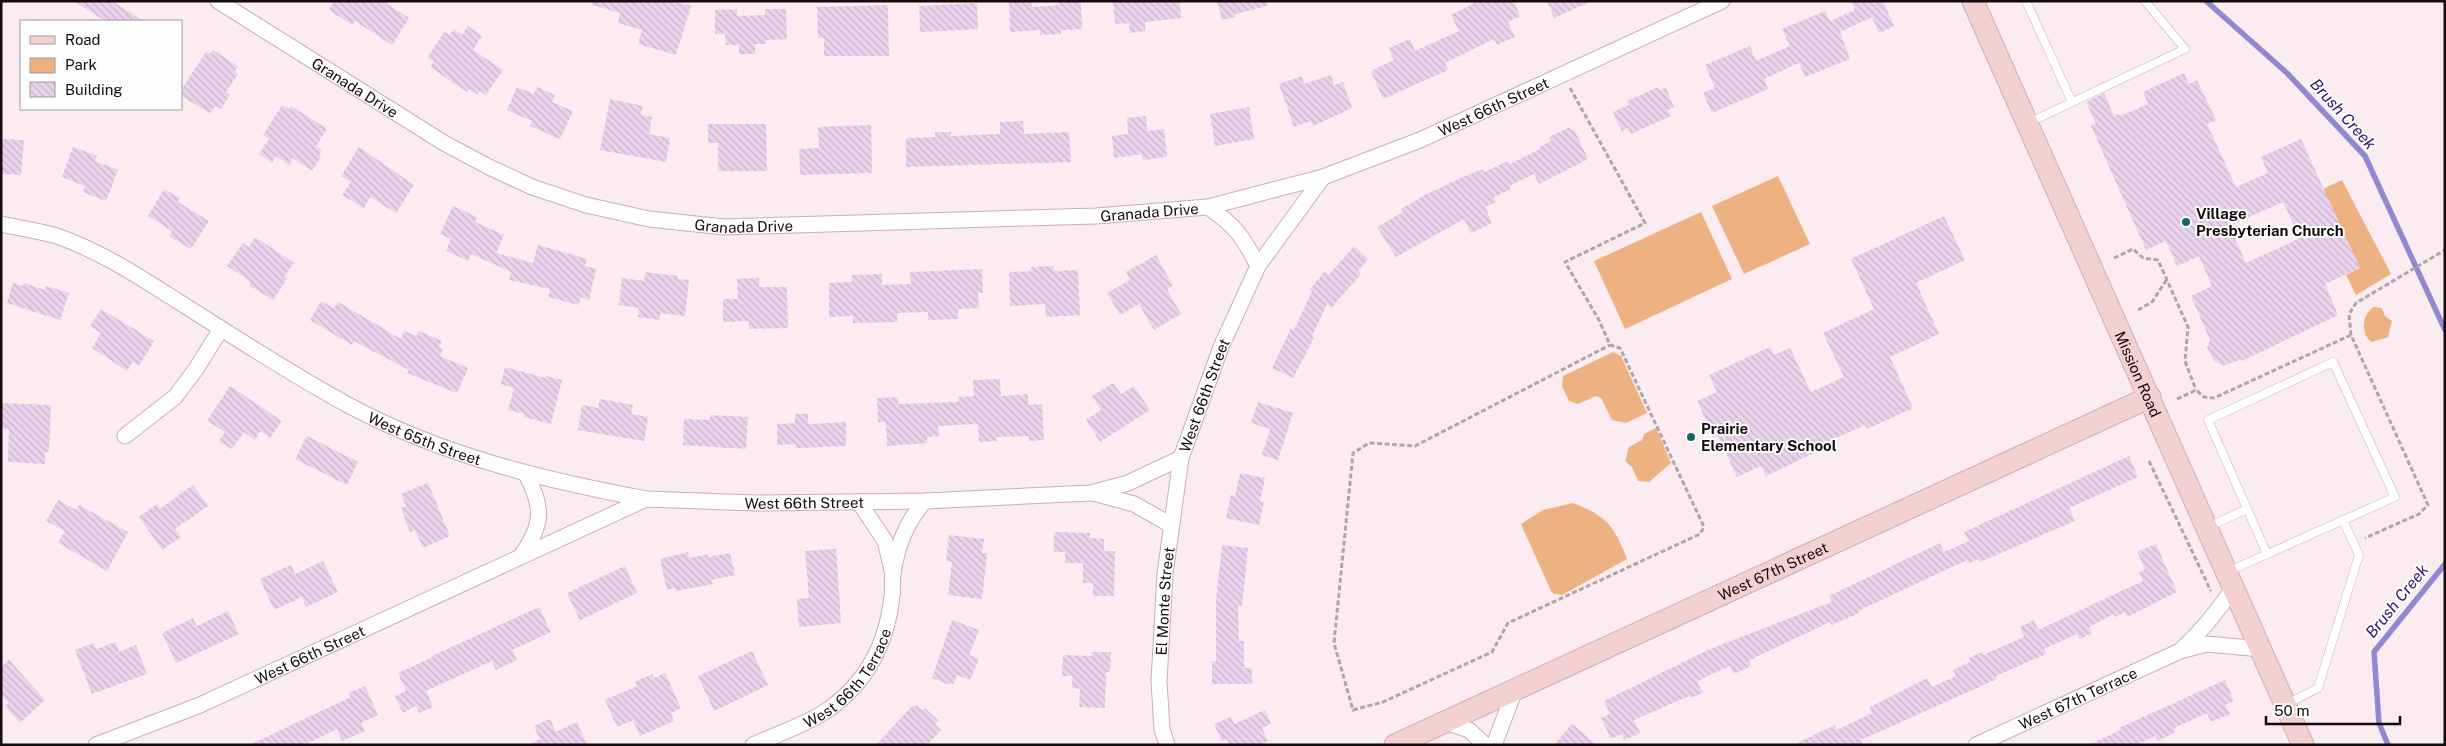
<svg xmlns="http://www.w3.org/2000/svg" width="2446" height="746" viewBox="0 0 2446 746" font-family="'Public Sans',sans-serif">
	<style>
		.green { fill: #eeb282 }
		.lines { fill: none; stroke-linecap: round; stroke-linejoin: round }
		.stream { stroke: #9288d0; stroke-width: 5.5 }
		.building { fill: url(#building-back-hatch); fill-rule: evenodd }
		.lane-casing { stroke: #ceacb8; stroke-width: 9 }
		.street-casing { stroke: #ceacb8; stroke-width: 17 }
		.secondary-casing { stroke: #ceacb8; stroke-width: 23 }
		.path { stroke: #b2a5a9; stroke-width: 3; stroke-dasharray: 5 2.5; stroke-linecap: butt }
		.lane { stroke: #fff; stroke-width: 8 }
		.street { stroke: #fff; stroke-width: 15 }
		.secondary { stroke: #f3d1ce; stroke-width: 21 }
		.poi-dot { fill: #166462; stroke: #fdfdfd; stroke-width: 2 }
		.labels { text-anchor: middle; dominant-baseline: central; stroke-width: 4; stroke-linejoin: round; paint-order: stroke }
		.street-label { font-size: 15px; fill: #150a0e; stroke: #fdfdfd }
		.poi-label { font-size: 15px; font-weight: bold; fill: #150a0e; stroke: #fdfdfd; text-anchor: start }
		.water-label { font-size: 16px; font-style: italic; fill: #30166a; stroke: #fdfdfd }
	</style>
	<defs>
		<pattern id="building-back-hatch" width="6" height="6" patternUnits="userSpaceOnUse" patternTransform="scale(1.25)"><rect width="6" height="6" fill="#ead3ed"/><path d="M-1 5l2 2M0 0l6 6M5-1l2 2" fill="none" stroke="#c8b4ca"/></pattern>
	</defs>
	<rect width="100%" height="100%" fill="#faecf1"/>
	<!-- green -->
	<g class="green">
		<polygon points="1778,176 1810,244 1744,274 1712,206"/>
		<polygon points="2342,180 2391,274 2356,295 2346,275 2360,268 2323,189"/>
		<polygon points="1701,212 1732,279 1625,329 1594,261"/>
		<path d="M2374,307L2382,308L2385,316L2392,321L2388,337L2372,342C2360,335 2362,313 2374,307Z"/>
		<polygon points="1613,352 1621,356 1647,413 1626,423 1612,420 1601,398 1596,396 1578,404 1569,401 1562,386 1563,376"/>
		<polygon points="1656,428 1671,463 1649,482 1638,481 1632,467 1625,461 1629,447 1642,440 1644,434"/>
		<path d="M1573,503C1606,516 1614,525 1627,559L1562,595L1552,593L1521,524L1543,510Z"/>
	</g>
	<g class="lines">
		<!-- stream -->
		<g class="stream">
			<polyline points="2206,1 2287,73 2365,156 2445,330"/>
			<polyline points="2388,745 2379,723 2374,652 2445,564"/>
		</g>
	</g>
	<!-- building -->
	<g class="building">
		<polygon points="74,1 112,1 143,21 105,21"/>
		<polygon points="334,1 383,1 409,18 392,45 355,21 352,25 329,10"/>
		<polygon points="593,1 674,1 691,6 676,55 638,44 642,30 618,23 620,13 592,5"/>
		<polygon points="1009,1 1031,1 1032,7 1059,5 1059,1 1081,1 1082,29 1061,30 1061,34 1040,35 1040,30 1010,32"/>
		<polygon points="1113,1 1180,1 1181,18 1145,22 1145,31 1130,33 1129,23 1115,24"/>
		<polygon points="1217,1 1266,1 1267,6 1235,14 1236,17 1222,20"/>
		<polygon points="1474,1 1514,1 1520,16 1508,22 1515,37 1497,45 1494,39 1445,63 1448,70 1383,99 1371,71 1394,60 1389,48 1410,39 1415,51 1459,31 1451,15 1473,4"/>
		<polygon points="1547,1 1592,1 1554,18"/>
		<polygon points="1851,1 1883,1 1894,26 1879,33 1872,17 1840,32 1850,59 1805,77 1799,63 1764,79 1768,89 1712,113 1703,93 1715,88 1705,65 1750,46 1756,61 1790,46 1782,29 1825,11 1830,21 1855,10"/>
		<polygon points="977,3 978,29 920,32 919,6"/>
		<polygon points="888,5 889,56 824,56 824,38 818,38 817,7"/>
		<polygon points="737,9 737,16 765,15 765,9 786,9 787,39 766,40 766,44 755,44 755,54 739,54 739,45 726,45 725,34 715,34 715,10"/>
		<polygon points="468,26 482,36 473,50 503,70 486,95 480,91 478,95 469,89 467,92 430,67 434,61 428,57 444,32 450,35 454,29 462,35"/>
		<polygon points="213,50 238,66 235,71 238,74 226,92 230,95 221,109 215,106 210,113 181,96 181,90 206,52 210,54"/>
		<path d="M2184,73L2189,84L2197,80L2216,120L2207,124L2236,187L2268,173L2261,157L2301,139L2360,268L2325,284L2338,315L2242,361L2241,359L2223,366L2214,361L2207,347L2210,340L2191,296L2212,286L2199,256L2177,266L2166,241L2146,250L2091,126L2096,124L2086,102L2104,93L2114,116L2118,114L2120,116L2148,104L2143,92ZM2283,202L2300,238L2246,263L2229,226Z"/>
		<polygon points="1331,75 1334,85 1343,82 1352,108 1313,126 1311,121 1294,127 1279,84 1302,76 1304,84"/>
		<polygon points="517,87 534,94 537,87 555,95 552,102 573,111 560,139 530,126 532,121 507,110"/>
		<polygon points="1658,87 1659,90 1666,88 1674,107 1668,110 1671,116 1631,134 1628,128 1622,131 1613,112 1629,105 1627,101"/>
		<polygon points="610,99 643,106 641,115 652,117 649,134 670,138 666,162 600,150"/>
		<polygon points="282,105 289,109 291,106 327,129 316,146 322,150 319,155 321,157 312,171 293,158 289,165 276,156 272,163 259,154 269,139 263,135"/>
		<polygon points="1249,107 1254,139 1215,146 1210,114"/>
		<polygon points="1146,116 1147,131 1164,129 1167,157 1143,160 1142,154 1114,158 1112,136 1128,134 1127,118"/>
		<polygon points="1023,121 1024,134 1069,132 1071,162 906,167 906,138 935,137 935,132 951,132 951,136 1000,134 1000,122"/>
		<polygon points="708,124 766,124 767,171 718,171 718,143 708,143"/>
		<polygon points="871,125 872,173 800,175 799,149 819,148 818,127"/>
		<polygon points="1570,127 1571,130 1574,129 1588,159 1539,184 1534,174 1509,186 1511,189 1494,197 1496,202 1485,207 1492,223 1471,233 1464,219 1396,257 1377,227 1403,212 1401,209 1425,195 1463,177 1482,169 1484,172 1508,161 1510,164 1540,149 1539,147 1551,141 1549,137"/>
		<polygon points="1,139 24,140 21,175 1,174"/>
		<polygon points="73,147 97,156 95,161 118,170 106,201 83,192 85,186 62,177"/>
		<polygon points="359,147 414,185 396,213 370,197 364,208 342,195 351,182 341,176"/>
		<polygon points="164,189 179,198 178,202 209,221 191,249 169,236 172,231 148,216"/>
		<polygon points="453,206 477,217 475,222 504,235 496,253 533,263 538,245 587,259 585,266 596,269 589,300 581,297 578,305 548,297 550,289 509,280 511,272 471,254 468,261 446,251 451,239 440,234"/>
		<polygon points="1944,216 1965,260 1916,283 1939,334 1890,357 1913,408 1867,429 1865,425 1810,450 1812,454 1766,476 1761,466 1737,477 1718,436 1714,438 1697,401 1717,392 1709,375 1770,347 1774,355 1790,348 1811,392 1844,377 1823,333 1874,309 1851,259"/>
		<polygon points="255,237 294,263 284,277 287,279 273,300 249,285 251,282 227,266 243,243 249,247"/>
		<polygon points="1354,246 1368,259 1358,271 1361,274 1331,308 1327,304 1312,336 1314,338 1293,378 1272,368 1291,328 1294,330 1312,291 1310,289 1325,271 1329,275"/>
		<polygon points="1156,255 1173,286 1167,289 1181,314 1154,330 1139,304 1120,315 1107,293 1130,280 1126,272"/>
		<polygon points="1054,266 1054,271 1078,270 1080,315 1046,317 1045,304 1010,306 1009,272 1031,271 1031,267"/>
		<polygon points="982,269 983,293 978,293 979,308 958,309 958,319 928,320 928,312 897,313 897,322 853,323 853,316 829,317 829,283 852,282 852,275 882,274 882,285 911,284 910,272"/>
		<polygon points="645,272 678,276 678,279 689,280 685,316 660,313 660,320 638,317 639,308 619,305 622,278 644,281"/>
		<polygon points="759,278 759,287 787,287 788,328 749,329 749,321 723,322 723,299 738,299 737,279"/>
		<polygon points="13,283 23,286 24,283 45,290 46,286 69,293 60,320 7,303"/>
		<polygon points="321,301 334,308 338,302 401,339 404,331 417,336 419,331 442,341 439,347 443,349 440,356 468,368 457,393 407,373 409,370 354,341 352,345 310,320"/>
		<polygon points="101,309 154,341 139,366 133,362 127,371 92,348 101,333 90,326"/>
		<polygon points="505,367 545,378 546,376 562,380 551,424 524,417 524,414 508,410 514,388 501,384"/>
		<polygon points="1000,379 1001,396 1028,394 1028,405 1042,404 1044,440 1029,441 1029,436 996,437 997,441 979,442 978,424 938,426 939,436 927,437 927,443 887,446 886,422 878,422 877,398 898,397 898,404 958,402 958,397 974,396 973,380"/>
		<polygon points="1113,383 1121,394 1134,386 1150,410 1100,442 1086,420 1101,410 1092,396"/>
		<polygon points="230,386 282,421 270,438 260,431 255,440 244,432 232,449 219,441 225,432 207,421"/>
		<polygon points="600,399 633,405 631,414 648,417 644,441 578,430 582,405 598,408"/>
		<polygon points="1258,402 1293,413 1278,460 1262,455 1270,429 1251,423"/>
		<polygon points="1,403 51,405 49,452 45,452 45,464 8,462 9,429 1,428"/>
		<polygon points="795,414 808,414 808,424 846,422 846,446 796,448 796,444 777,445 777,424 795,423"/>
		<polygon points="710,415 748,417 746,449 683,445 684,419 710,420"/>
		<polygon points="307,436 358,462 347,485 295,459"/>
		<polygon points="2129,456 2138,477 2069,508 2075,521 1980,562 1978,559 1969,563 1967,560 1858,611 1859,613 1832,625 1830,622 1758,656 1749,661 1751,666 1734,674 1730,666 1697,681 1703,693 1690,698 1689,696 1634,720 1640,733 1624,740 1622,734 1611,739 1601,718 1610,714 1604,701 1710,649 1832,602 1829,596 1940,543 1944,552 1969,541 1964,532"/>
		<polygon points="1240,473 1265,478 1260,501 1264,502 1259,525 1226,518 1231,495 1235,496"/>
		<polygon points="428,483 450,536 423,548 415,530 410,532 401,508 406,506 401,494"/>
		<polygon points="193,485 208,506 175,529 181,537 162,550 139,517 157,504 160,509"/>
		<polygon points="58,500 76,510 79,505 128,532 107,571 58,543 65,531 46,521"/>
		<polygon points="1054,532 1090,533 1090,538 1104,539 1104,551 1115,551 1114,596 1093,596 1093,583 1083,583 1083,563 1065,563 1065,552 1054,552"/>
		<polygon points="949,535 984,539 982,553 987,553 982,599 948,595 952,562 946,561"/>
		<polygon points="2156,544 2177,592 2127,617 2125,612 2115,617 2114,614 2089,627 2092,633 2080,639 2077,634 2044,649 2046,654 1996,676 1997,679 1861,740 1863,745 1793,745 1835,725 1837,730 1866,716 1872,713 1870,707 1927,678 1932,687 1956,676 1953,670 1970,662 1969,658 1982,652 1983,655 2024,637 2020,627 2034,620 2038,630 2143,581 2139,572 2145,569 2137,552"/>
		<polygon points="1222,545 1248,548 1242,606 1238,606 1239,641 1244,641 1244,668 1252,668 1252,684 1212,684 1212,661 1216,661 1216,600"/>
		<polygon points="836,549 841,623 799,627 797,599 809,598 805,551"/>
		<polygon points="688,552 689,558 708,554 708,557 730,553 735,575 712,580 713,584 676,591 675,588 667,590 660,559"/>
		<polygon points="323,561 338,592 306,607 302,597 274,610 260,579 291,565 295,574"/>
		<polygon points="625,566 637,593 580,620 567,593"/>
		<polygon points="539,607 551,632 512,650 517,660 496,670 492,661 426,691 433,707 419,713 416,706 403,713 395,696 406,691 398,673 433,657 432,656"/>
		<polygon points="228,611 239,634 176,663 162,633 193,618 197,626"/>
		<polygon points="952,620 979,630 969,655 979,659 970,680 957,675 953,684 947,684 932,678"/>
		<polygon points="116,642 119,652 136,645 147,674 92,694 75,650 94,643 96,649"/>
		<polygon points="752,651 768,685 714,711 698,676"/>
		<polygon points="1092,652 1111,652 1110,672 1106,672 1105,708 1079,707 1080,689 1072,688 1073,676 1062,676 1063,655 1092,656"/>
		<polygon points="9,660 45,700 20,723 5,706 9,703 1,694 1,667"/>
		<polygon points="665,673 681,708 671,713 674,721 640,736 633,720 617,727 605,700 637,686 635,682 652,674 654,678"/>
		<polygon points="2225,680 2234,701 2225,705 2230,714 2211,722 2207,713 2174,728 2176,732 2158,741 2155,736 2136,745 2089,745 2120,730 2119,728"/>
		<polygon points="365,686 378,715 361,723 365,731 342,741 337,729 304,745 249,745 351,697 349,693"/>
		<polygon points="912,706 917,706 922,710 925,708 938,720 935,724 941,730 927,745 876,745"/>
		<polygon points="1265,710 1271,724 1262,728 1268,741 1259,745 1229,745 1227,739 1222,741 1214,724 1231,717 1234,724"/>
		<polygon points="550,719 556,732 577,722 587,745 528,745 540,739 534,726"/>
		<polygon points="1572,724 1597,745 1554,745"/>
	</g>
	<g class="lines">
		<!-- lane casing -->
		<g class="lane-casing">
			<g id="lane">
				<polyline points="2026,1 2072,102"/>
				<polyline points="2028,123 2185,49 2145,1"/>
				<polyline points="2208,527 2247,509"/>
				<polyline points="2227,572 2395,497 2333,362 2208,420 2267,554"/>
				<polyline points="2287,704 2318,688 2359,555 2343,520"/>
			</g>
		</g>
		<!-- street casing -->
		<g class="street-casing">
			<g id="street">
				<path id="s1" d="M218,1L444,143L489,167L532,187L586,205L649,219L724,227L1096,216L1208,207L1323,177L1420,140L1722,1"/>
				<path d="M1208,207C1236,226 1243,237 1258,266"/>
				<path id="s2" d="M1,224C19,228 39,231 57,236C100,251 138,276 176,300C233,336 289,373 348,405C441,455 543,480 646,499"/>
				<polyline points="125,436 175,397 196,369 221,329"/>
				<polyline points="1093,493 1134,504 1171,525"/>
				<polyline points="859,502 885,541 892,570"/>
				<path d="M521,556C543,525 544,508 526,474"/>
				<path d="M2181,650C2203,630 2218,611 2234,587"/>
				<polyline points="1445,722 1469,730 1485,745"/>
				<path id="s3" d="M96,745L200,705L646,499L755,503L925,501L1091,493L1128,483L1181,458"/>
				<path id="s4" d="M753,745C777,734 805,725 826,711C866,684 887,643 892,596C893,588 892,581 893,573C897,546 907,521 925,501"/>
				<path id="s5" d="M1167,745L1162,729L1159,681L1165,574L1181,458L1221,347L1258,266L1323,177"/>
				<polyline points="1494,745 1515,690"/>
				<path id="s6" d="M1976,745L2180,651L2207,644L2261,649"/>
			</g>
		</g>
		<!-- secondary casing -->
		<g class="secondary-casing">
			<g id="secondary">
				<path id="s7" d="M1973,1L2303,745"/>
				<path id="s8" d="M1395,745L2150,397"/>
			</g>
		</g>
		<!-- path -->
		<g class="path">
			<polyline points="1570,88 1645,223 1565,262 1599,320 1610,345 1620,348 1704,527 1700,534 1508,623 1492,652 1383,702 1353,710 1334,643 1353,453 1369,443 1415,446 1610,345"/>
			<polyline points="2114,258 2133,249 2143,258 2158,260 2188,327 2185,361 2196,390"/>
			<polyline points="2138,310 2152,302 2167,279"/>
			<polyline points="2351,335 2349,314 2356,303 2445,250"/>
			<polyline points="2177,399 2196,390 2204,397 2214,398 2351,335 2428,505 2419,514 2365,538"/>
			<polyline points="2149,461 2211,591"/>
		</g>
		<!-- lane -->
		<use href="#lane" class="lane"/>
		<!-- street -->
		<use href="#street" class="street"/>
		<!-- secondary -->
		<use href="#secondary" class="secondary"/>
	</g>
	<!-- markers -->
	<g class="poi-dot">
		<circle cx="2186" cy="222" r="5"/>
		<circle cx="1691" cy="437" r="5"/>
	</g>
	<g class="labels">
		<!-- street labels -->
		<g class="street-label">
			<text stroke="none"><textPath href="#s1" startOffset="162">Granada Drive</textPath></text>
			<text stroke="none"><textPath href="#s1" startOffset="1350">West 66th Street</textPath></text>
			<text stroke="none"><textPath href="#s1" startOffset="988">Granada Drive</textPath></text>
			<text stroke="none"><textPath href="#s1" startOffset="582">Granada Drive</textPath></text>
			<text stroke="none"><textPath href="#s7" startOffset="408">Mission Road</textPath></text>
			<text stroke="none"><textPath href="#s5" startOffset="356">West 66th Street</textPath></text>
			<text stroke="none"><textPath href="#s2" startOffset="478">West 65th Street</textPath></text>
			<text stroke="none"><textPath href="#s3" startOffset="761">West 66th Street</textPath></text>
			<text stroke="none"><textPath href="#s8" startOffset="416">West 67th Street</textPath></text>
			<text stroke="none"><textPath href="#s5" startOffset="145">El Monte Street</textPath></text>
			<text stroke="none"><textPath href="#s3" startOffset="232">West 66th Street</textPath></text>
			<text stroke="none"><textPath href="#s4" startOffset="120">West 66th Terrace</textPath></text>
			<text stroke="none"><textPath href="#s6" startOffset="112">West 67th Terrace</textPath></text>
		</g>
		<!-- poi labels -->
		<g class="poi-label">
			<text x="2196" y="213">Village<tspan x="2196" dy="17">Presbyterian Church</tspan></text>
			<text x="1701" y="428">Prairie<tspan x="1701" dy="17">Elementary School</tspan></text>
		</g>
		<!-- water labels -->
		<g class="water-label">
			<text transform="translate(2343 114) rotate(48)">Brush Creek</text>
			<text transform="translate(2397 601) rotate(-51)">Brush Creek</text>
		</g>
	</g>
	<!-- border -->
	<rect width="2446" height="746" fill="none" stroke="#150a0e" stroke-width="5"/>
	<!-- legend -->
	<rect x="20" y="20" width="162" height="90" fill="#fdfdfd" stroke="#a09c9d"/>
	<rect x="30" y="36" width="25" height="8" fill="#f3d1ce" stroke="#a09c9d"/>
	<text x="65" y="45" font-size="15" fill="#150a0e">Road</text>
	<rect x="30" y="58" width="25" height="15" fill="#eeb282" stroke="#a09c9d"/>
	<text x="65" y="70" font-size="15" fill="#150a0e">Park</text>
	<rect x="30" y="82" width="25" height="15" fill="url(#building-back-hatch)" stroke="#a09c9d"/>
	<text x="65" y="95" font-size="15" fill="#150a0e">Building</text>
	<!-- scale -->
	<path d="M2266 716v8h134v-8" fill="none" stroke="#150a0e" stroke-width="2.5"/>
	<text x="2274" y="716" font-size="15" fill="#150a0e" stroke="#fdfdfd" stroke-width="4" paint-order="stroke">50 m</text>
</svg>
